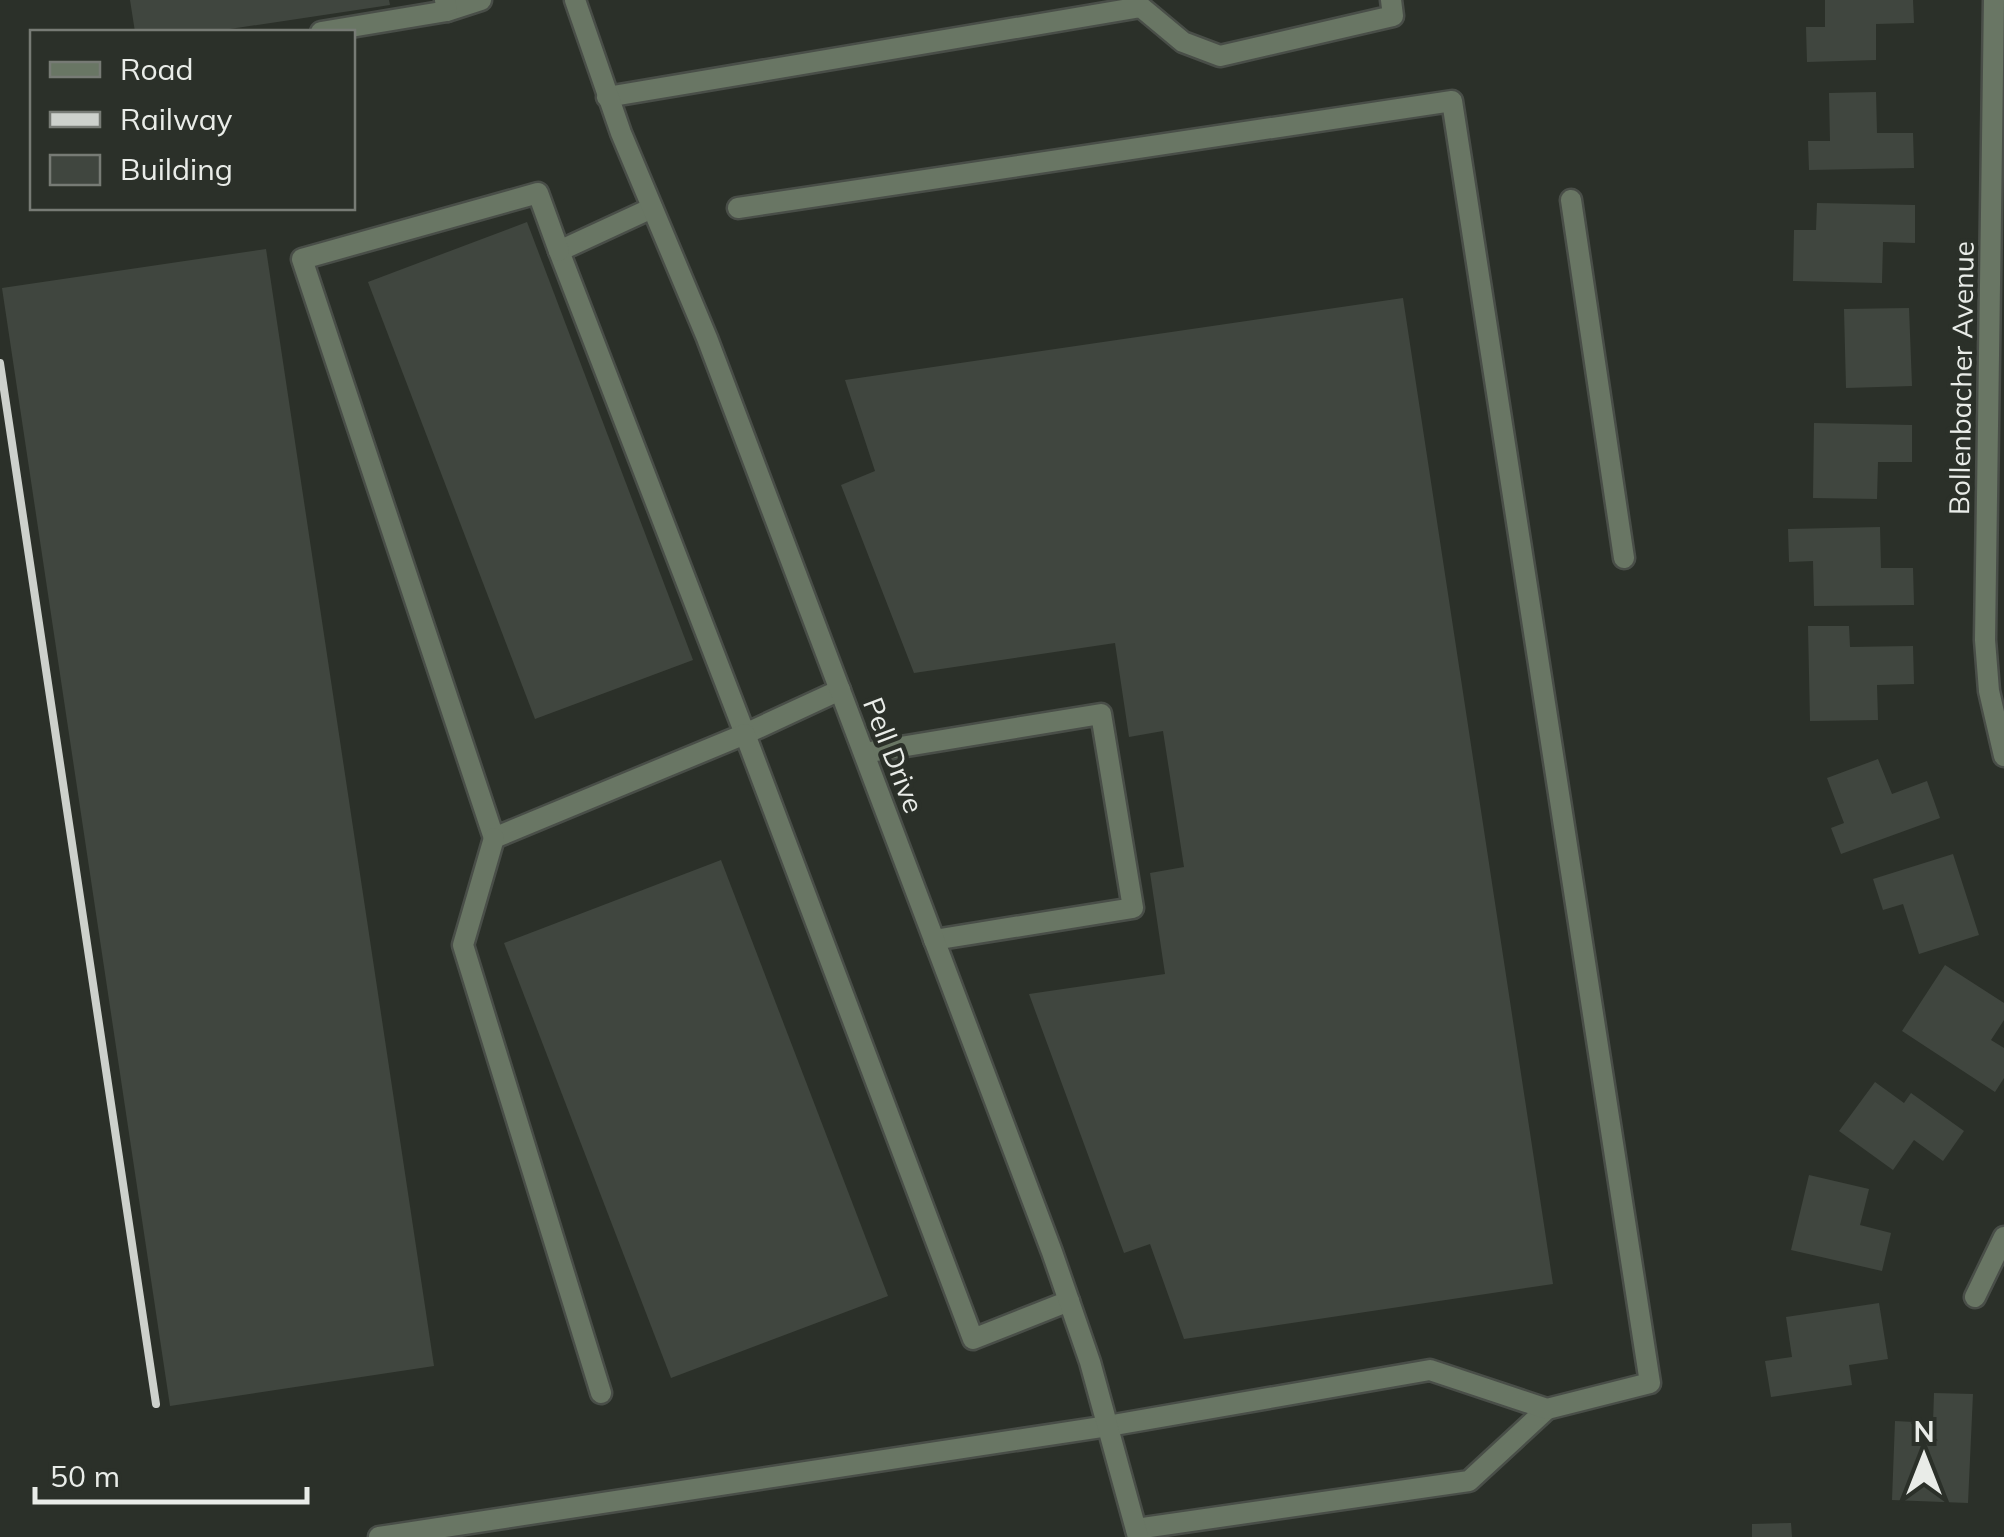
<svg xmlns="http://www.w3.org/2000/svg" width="2004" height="1537" viewBox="0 0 2004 1537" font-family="Mulish,sans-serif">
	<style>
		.building { fill: #40463f }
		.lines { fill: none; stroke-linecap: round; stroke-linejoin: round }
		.lane-casing { stroke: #494e48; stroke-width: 25 }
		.street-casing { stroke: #494e48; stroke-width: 25 }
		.lane { stroke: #697664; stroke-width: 20 }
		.street { stroke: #697664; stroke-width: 20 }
		.rail { stroke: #cdd1cc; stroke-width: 8 }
		.labels { text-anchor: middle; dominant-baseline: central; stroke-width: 9; stroke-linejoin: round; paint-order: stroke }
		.street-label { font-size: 28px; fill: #e9ece8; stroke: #2b3029 }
	</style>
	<rect width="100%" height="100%" fill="#2b3029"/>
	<!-- building -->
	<g class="building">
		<polygon points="130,0 389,0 390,5 210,32 135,32"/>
		<polygon points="1825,0 1913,0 1914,23 1876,24 1876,60 1807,62 1806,27 1825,27"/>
		<polygon points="1876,92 1877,133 1913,133 1914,168 1809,170 1808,141 1830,141 1829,93"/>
		<polygon points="1817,203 1915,205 1915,243 1883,242 1882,283 1793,281 1794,230 1816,230"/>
		<polygon points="527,222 693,660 535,719 368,282"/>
		<polygon points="266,249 434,1366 170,1406 2,288"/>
		<polygon points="1403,298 1553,1284 1184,1339 1150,1244 1124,1253 1029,994 1165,974 1150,873 1184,867 1163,731 1129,737 1115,643 914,673 841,485 875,471 845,380"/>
		<polygon points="1909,308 1912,386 1846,388 1844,309"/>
		<polygon points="1814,423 1912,425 1912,462 1878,462 1877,499 1813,498"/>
		<polygon points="1880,527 1881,568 1913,568 1914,605 1814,606 1813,561 1789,562 1788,529"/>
		<polygon points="1808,626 1849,626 1850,647 1913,646 1914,684 1877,685 1878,720 1810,721"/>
		<polygon points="1878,759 1892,794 1927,781 1940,818 1841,854 1831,828 1844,823 1827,778"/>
		<polygon points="1953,854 1979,935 1919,954 1903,904 1883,910 1873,879"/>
		<polygon points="721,860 888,1296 671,1378 504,943"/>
		<polygon points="1945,965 2004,1003 2004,1020 1991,1040 2004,1048 2004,1078 1995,1092 1902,1031"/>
		<polygon points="1875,1082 1904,1103 1911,1093 1964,1131 1943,1161 1914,1140 1893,1170 1839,1131"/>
		<polygon points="1809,1175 1869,1189 1860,1225 1891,1233 1882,1271 1791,1250"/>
		<polygon points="1879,1303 1888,1359 1849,1365 1852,1385 1771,1397 1765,1361 1792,1357 1786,1317"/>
		<polygon points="1934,1393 1973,1394 1968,1503 1892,1500 1895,1421 1933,1423"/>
		<polygon points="1791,1523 1792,1537 1752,1537 1752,1524"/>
	</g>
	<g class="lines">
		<!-- lane casing -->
		<g class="lane-casing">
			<g id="lane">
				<polyline points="447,11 481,0"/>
				<polyline points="321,32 447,11 445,0"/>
				<polyline points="607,97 1141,7 1183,42 1220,56 1393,16 1391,0"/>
				<polyline points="1571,200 1624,558"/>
				<polyline points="652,208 559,251 745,734 840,690"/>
				<polyline points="559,251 538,193 302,259 494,838 745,734 973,1339 1069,1301"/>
				<polyline points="864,753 1101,714 1133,908 934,940"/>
				<polyline points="494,838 463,945 601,1393"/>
				<polyline points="1136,1529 1469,1481 1547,1409"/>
				<polyline points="379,1537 1108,1426 1430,1370 1547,1409 1650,1383 1452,101 738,208"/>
			</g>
		</g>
		<!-- street casing -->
		<g class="street-casing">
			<g id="street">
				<polyline points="575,0 621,133 707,338 1052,1252 1090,1362 1138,1537"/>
				<polyline points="1994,0 1985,640 1989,691 2004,756"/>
				<polyline points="1975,1297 2004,1237"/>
			</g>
		</g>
		<!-- lane -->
		<use href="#lane" class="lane"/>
		<!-- street -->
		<use href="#street" class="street"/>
		<!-- rail -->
		<polyline class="rail" points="0,363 156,1404"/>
	</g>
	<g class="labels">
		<!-- street labels -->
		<g class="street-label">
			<text transform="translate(1961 378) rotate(-89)">Bollenbacher Avenue</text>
			<text transform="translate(894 755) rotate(69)">Pell Drive</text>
		</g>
	</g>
	<!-- legend -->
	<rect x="30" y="30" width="325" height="180" fill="#2b3029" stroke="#777b75" stroke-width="2.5"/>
	<rect x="50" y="62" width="50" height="15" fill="#697664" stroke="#777b75" stroke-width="2.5"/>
	<text x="120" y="80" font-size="30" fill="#e9ece8">Road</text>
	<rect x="50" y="112" width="50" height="15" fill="#cdd1cc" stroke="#777b75" stroke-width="2.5"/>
	<text x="120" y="130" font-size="30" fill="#e9ece8">Railway</text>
	<rect x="50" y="155" width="50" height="30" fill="#40463f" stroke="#777b75" stroke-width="2.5"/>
	<text x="120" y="180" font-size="30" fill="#e9ece8">Building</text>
	<!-- north arrow -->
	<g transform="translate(1924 1457)" stroke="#2b3029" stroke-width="8" paint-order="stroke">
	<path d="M0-8L18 38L0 25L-18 38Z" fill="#e9ece8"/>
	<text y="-15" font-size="28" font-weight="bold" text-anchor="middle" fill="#e9ece8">N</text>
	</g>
	<!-- scale -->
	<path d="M35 1487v15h272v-15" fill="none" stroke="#e9ece8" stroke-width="5"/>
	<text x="50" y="1487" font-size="30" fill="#e9ece8" stroke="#2b3029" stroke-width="8" paint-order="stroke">50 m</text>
</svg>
